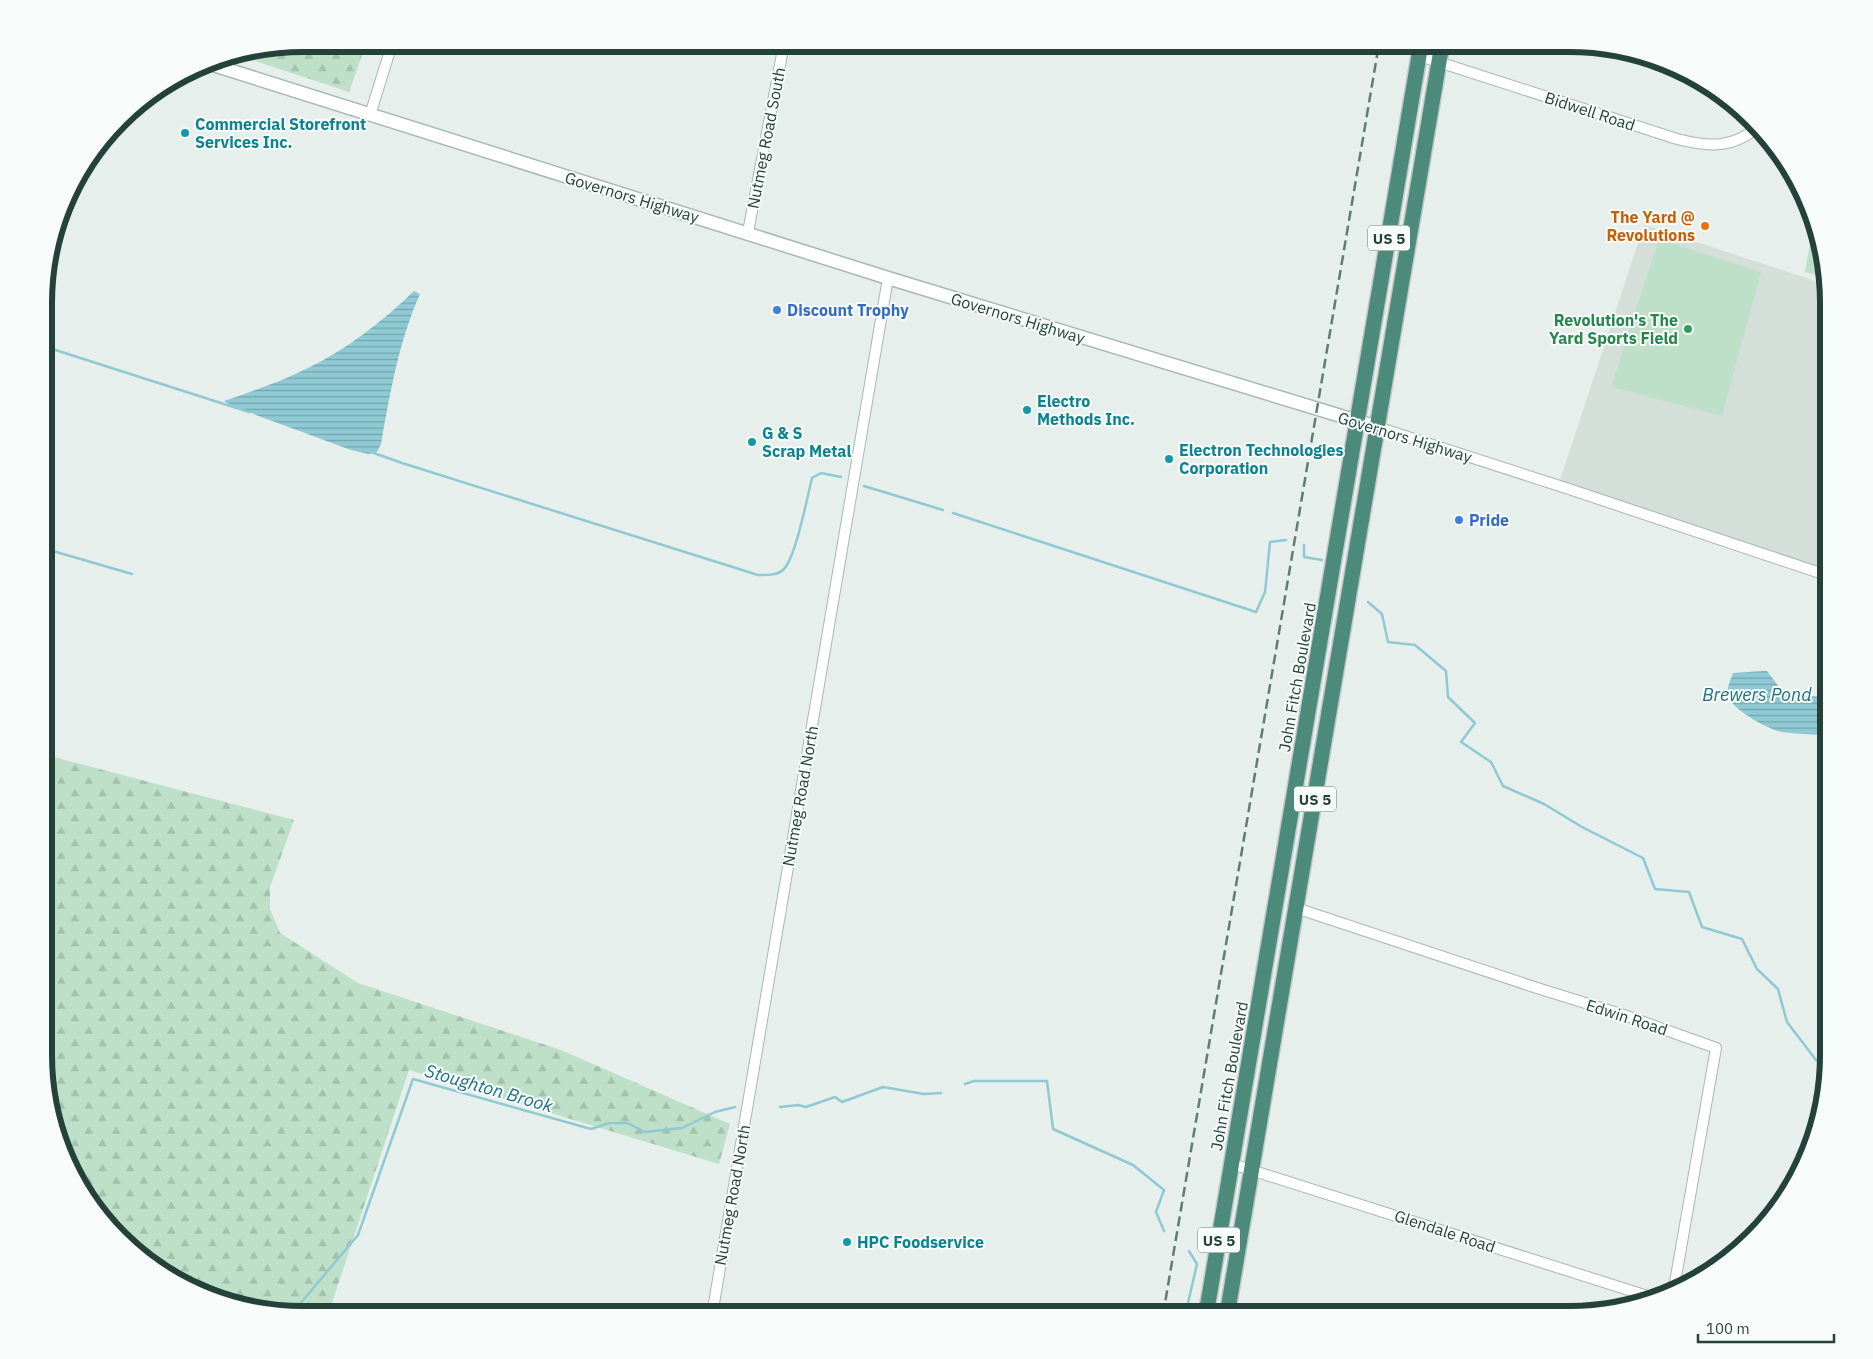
<svg xmlns="http://www.w3.org/2000/svg" width="1873" height="1359" viewBox="0 0 1873 1359" font-family="'IBM Plex Sans',sans-serif">
	<style>
		.built { fill: #d4dfda }
		.grass { fill: #bfe0c8 }
		.forest { fill: url(#forest-firs) }
		.water { fill: url(#water-rules) }
		.lines { fill: none; stroke-linecap: round; stroke-linejoin: round }
		.stream { stroke: #8ec9d4; stroke-width: 2.5 }
		.minor-casing { stroke: #a8b8b2; stroke-width: 12 }
		.tertiary-casing { stroke: #a8b8b2; stroke-width: 15 }
		.trunk-casing { stroke: #c2cac8; stroke-width: 18 }
		.minor { stroke: #fff; stroke-width: 10 }
		.tertiary { stroke: #fff; stroke-width: 12 }
		.trunk { stroke: #4c8a7c; stroke-width: 15 }
		.rail { stroke: #5f7d75; stroke-width: 2.5; stroke-dasharray: 10 5; stroke-linecap: butt }
		.culture-dot { fill: #0f9aa8; stroke: #f7fbf9; stroke-width: 2 }
		.food-dot { fill: #e8710a; stroke: #f7fbf9; stroke-width: 2 }
		.shop-dot { fill: #3f7fe0; stroke: #f7fbf9; stroke-width: 2 }
		.leisure-dot { fill: #2e9e5b; stroke: #f7fbf9; stroke-width: 2 }
		.labels { text-anchor: middle; dominant-baseline: central; stroke-width: 4; stroke-linejoin: round; paint-order: stroke }
		.shield { fill: #f7fbf9; stroke: #637a73; stroke-width: 1 }
		.shield-label { font-size: 15px; font-weight: bold; fill: #24423a }
		.street-label { font-size: 16px; fill: #24423a; stroke: #f7fbf9 }
		.culture-label { font-size: 16px; font-weight: bold; fill: #0d838f; stroke: #f7fbf9; text-anchor: start }
		.food-label { font-size: 16px; font-weight: bold; fill: #c56008; stroke: #f7fbf9; text-anchor: end }
		.shop-label { font-size: 16px; font-weight: bold; fill: #366cbe; stroke: #f7fbf9; text-anchor: start }
		.leisure-label { font-size: 16px; font-weight: bold; fill: #27864d; stroke: #f7fbf9; text-anchor: end }
		.water-label { font-size: 18px; font-style: italic; fill: #1c6f80; stroke: #f7fbf9 }
		.rim { fill: none; stroke: #24423a; stroke-width: 6 }
	</style>
	<defs>
		<pattern id="forest-firs" width="22" height="20" patternUnits="userSpaceOnUse" patternTransform="scale(1.25)"><rect width="22" height="20" fill="#bfe0c8"/><path d="M5 1l3.5 6h-7zM16 11l3.5 6h-7z" fill="#a4c1ad"/></pattern>
		<pattern id="water-rules" width="6" height="5" patternUnits="userSpaceOnUse" patternTransform="scale(1.25)"><rect width="6" height="5" fill="#8ec9d4"/><path d="M0 2.5h6" fill="none" stroke="#74a5ad"/></pattern>
	</defs>
	<rect width="100%" height="100%" fill="#e6efeb"/>
	<!-- built -->
	<polygon class="built" points="1644,225 1828,285 1829,570 1559,483"/>
	<!-- grass -->
	<g class="grass">
		<polygon points="1813,227 1826,278 1805,272"/>
		<polygon points="1659,239 1761,272 1722,416 1611,387"/>
	</g>
	<!-- forest -->
	<g class="forest">
		<polygon points="303,44 366,44 349,92 240,56"/>
		<polygon points="46,755 294,820 270,887 270,909 280,933 358,983 561,1050 730,1124 719,1164 409,1070 328,1315 287,1315 265,1310 198,1290 145,1261 78,1185 46,1089"/>
	</g>
	<!-- water -->
	<g class="water">
		<path d="M414,291L420,294C399,341 390,393 381,444L377,452L368,454L351,450L232,406L224,401C252,391 280,382 306,369C346,350 383,321 414,291Z"/>
		<path d="M1763,671H1767L1782,691L1807,696L1829,697V735C1813,734 1797,734 1782,732C1769,730 1731,709 1728,696C1726,689 1731,679 1733,673Z"/>
	</g>
	<g class="lines">
		<!-- stream -->
		<g class="stream">
			<polyline points="46,347 249,412"/>
			<path d="M371,452L402,463L758,575C766,575 777,576 784,569C796,556 807,498 812,478L821,473L841,477"/>
			<polyline points="864,486 943,510"/>
			<polyline points="953,513 1256,612 1265,592 1270,542 1286,540"/>
			<polyline points="1304,545 1304,557 1322,560"/>
			<polyline points="46,549 132,574"/>
			<polyline points="1368,602 1382,614 1388,642 1415,645 1446,671 1448,697 1475,723 1461,742 1491,762 1503,786 1544,804 1582,827 1643,858 1655,889 1689,892 1702,927 1742,939 1757,969 1778,989 1787,1022 1816,1060"/>
			<polyline points="965,1084 974,1081 1047,1081 1053,1129 1133,1165 1164,1190 1156,1212 1164,1231"/>
			<polyline points="780,1107 798,1105 806,1107 835,1097 842,1102 883,1087 924,1094 941,1093"/>
			<polyline points="1188,1303 1197,1264 1189,1251"/>
			<polyline points="281,1314 299,1305 358,1235 413,1079 591,1129 609,1123 627,1123 645,1132 682,1128 715,1112 735,1107"/>
		</g>
		<!-- minor casing -->
		<g class="minor-casing">
			<g id="minor">
				<path d="M1420,56L1677,139C1709,147 1733,149 1759,126"/>
				<polyline points="370,115 392,44"/>
				<polyline points="748,232 784,44"/>
				<polyline points="1377,427 1569,489 1829,576"/>
				<polyline points="1296,908 1537,988 1624,1015 1716,1048 1674,1288 1667,1295"/>
				<polyline points="1232,1164 1657,1299"/>
				<polyline points="712,1315 888,278"/>
			</g>
		</g>
		<!-- tertiary casing -->
		<g class="tertiary-casing">
			<polyline id="tertiary" points="207,63 888,278 1377,427"/>
		</g>
		<!-- trunk casing -->
		<g class="trunk-casing">
			<g id="trunk">
				<polyline points="1206,1315 1421,44"/>
				<polyline points="1227,1315 1442,44"/>
			</g>
		</g>
		<!-- minor -->
		<use href="#minor" class="minor"/>
		<!-- tertiary -->
		<use href="#tertiary" class="tertiary"/>
		<!-- trunk -->
		<use href="#trunk" class="trunk"/>
		<!-- rail -->
		<polyline class="rail" points="1163,1315 1379,44"/>
	</g>
	<!-- markers -->
	<g class="culture-dot">
		<circle cx="185" cy="133" r="5"/>
		<circle cx="1027" cy="410" r="5"/>
		<circle cx="752" cy="442" r="5"/>
		<circle cx="1169" cy="459" r="5"/>
		<circle cx="847" cy="1242" r="5"/>
	</g>
	<circle class="food-dot" cx="1705" cy="226" r="5"/>
	<g class="shop-dot">
		<circle cx="777" cy="310" r="5"/>
		<circle cx="1459" cy="520" r="5"/>
	</g>
	<circle class="leisure-dot" cx="1688" cy="329" r="5"/>
	<g class="labels">
		<!-- shield labels -->
		<g class="shield">
			<rect x="1368" y="225.5" width="42" height="25" rx="4"/>
			<rect x="1294" y="786.5" width="42" height="25" rx="4"/>
			<rect x="1198" y="1227.5" width="42" height="25" rx="4"/>
		</g>
		<g class="shield-label">
			<text x="1389" y="238">US 5</text>
			<text x="1315" y="799">US 5</text>
			<text x="1219" y="1240">US 5</text>
		</g>
		<!-- street labels -->
		<g class="street-label">
			<text transform="translate(1590 111) rotate(18)">Bidwell Road</text>
			<text transform="translate(766 138) rotate(-79)">Nutmeg Road South</text>
			<text transform="translate(632 197) rotate(17)">Governors Highway</text>
			<text transform="translate(1018 318) rotate(17)">Governors Highway</text>
			<text transform="translate(1405 437) rotate(17)">Governors Highway</text>
			<text transform="translate(1297 677) rotate(-80)">John Fitch Boulevard</text>
			<text transform="translate(800 796) rotate(-80)">Nutmeg Road North</text>
			<text transform="translate(1627 1017) rotate(18)">Edwin Road</text>
			<text transform="translate(1229 1076) rotate(-80)">John Fitch Boulevard</text>
			<text transform="translate(732 1195) rotate(-80)">Nutmeg Road North</text>
			<text transform="translate(1445 1231) rotate(18)">Glendale Road</text>
		</g>
		<!-- culture labels -->
		<g class="culture-label">
			<text x="195" y="124">Commercial Storefront<tspan x="195" dy="18">Services Inc.</tspan></text>
			<text x="1037" y="401">Electro<tspan x="1037" dy="18">Methods Inc.</tspan></text>
			<text x="762" y="433">G &amp; S<tspan x="762" dy="18">Scrap Metal</tspan></text>
			<text x="1179" y="450">Electron Technologies<tspan x="1179" dy="18">Corporation</tspan></text>
			<text x="857" y="1242">HPC Foodservice</text>
		</g>
		<!-- food labels -->
		<g class="food-label">
			<text x="1695" y="217">The Yard @<tspan x="1695" dy="18">Revolutions</tspan></text>
		</g>
		<!-- shop labels -->
		<g class="shop-label">
			<text x="787" y="310">Discount Trophy</text>
			<text x="1469" y="520">Pride</text>
		</g>
		<!-- leisure labels -->
		<g class="leisure-label">
			<text x="1678" y="320">Revolution's The<tspan x="1678" dy="18">Yard Sports Field</tspan></text>
		</g>
		<!-- water labels -->
		<g class="water-label">
			<text x="1757" y="694">Brewers Pond</text>
			<text transform="translate(489 1088) rotate(16)">Stoughton Brook</text>
		</g>
	</g>
	<!-- crop -->
	<path d="M0 0H1873V1359H0ZM303 52H1569A251 251 0 0 1 1820 303V1055A251 251 0 0 1 1569 1306H303A251 251 0 0 1 52 1055V303A251 251 0 0 1 303 52Z" fill="#f7fbf9" fill-rule="evenodd"/>
	<path class="rim" d="M303 52H1569A251 251 0 0 1 1820 303V1055A251 251 0 0 1 1569 1306H303A251 251 0 0 1 52 1055V303A251 251 0 0 1 303 52Z"/>
	<!-- scale -->
	<path d="M1698 1334v8h136v-8" fill="none" stroke="#24423a" stroke-width="2.5"/>
	<text x="1706" y="1334" font-size="15" fill="#24423a" stroke="#f7fbf9" stroke-width="4" paint-order="stroke">100 m</text>
</svg>
